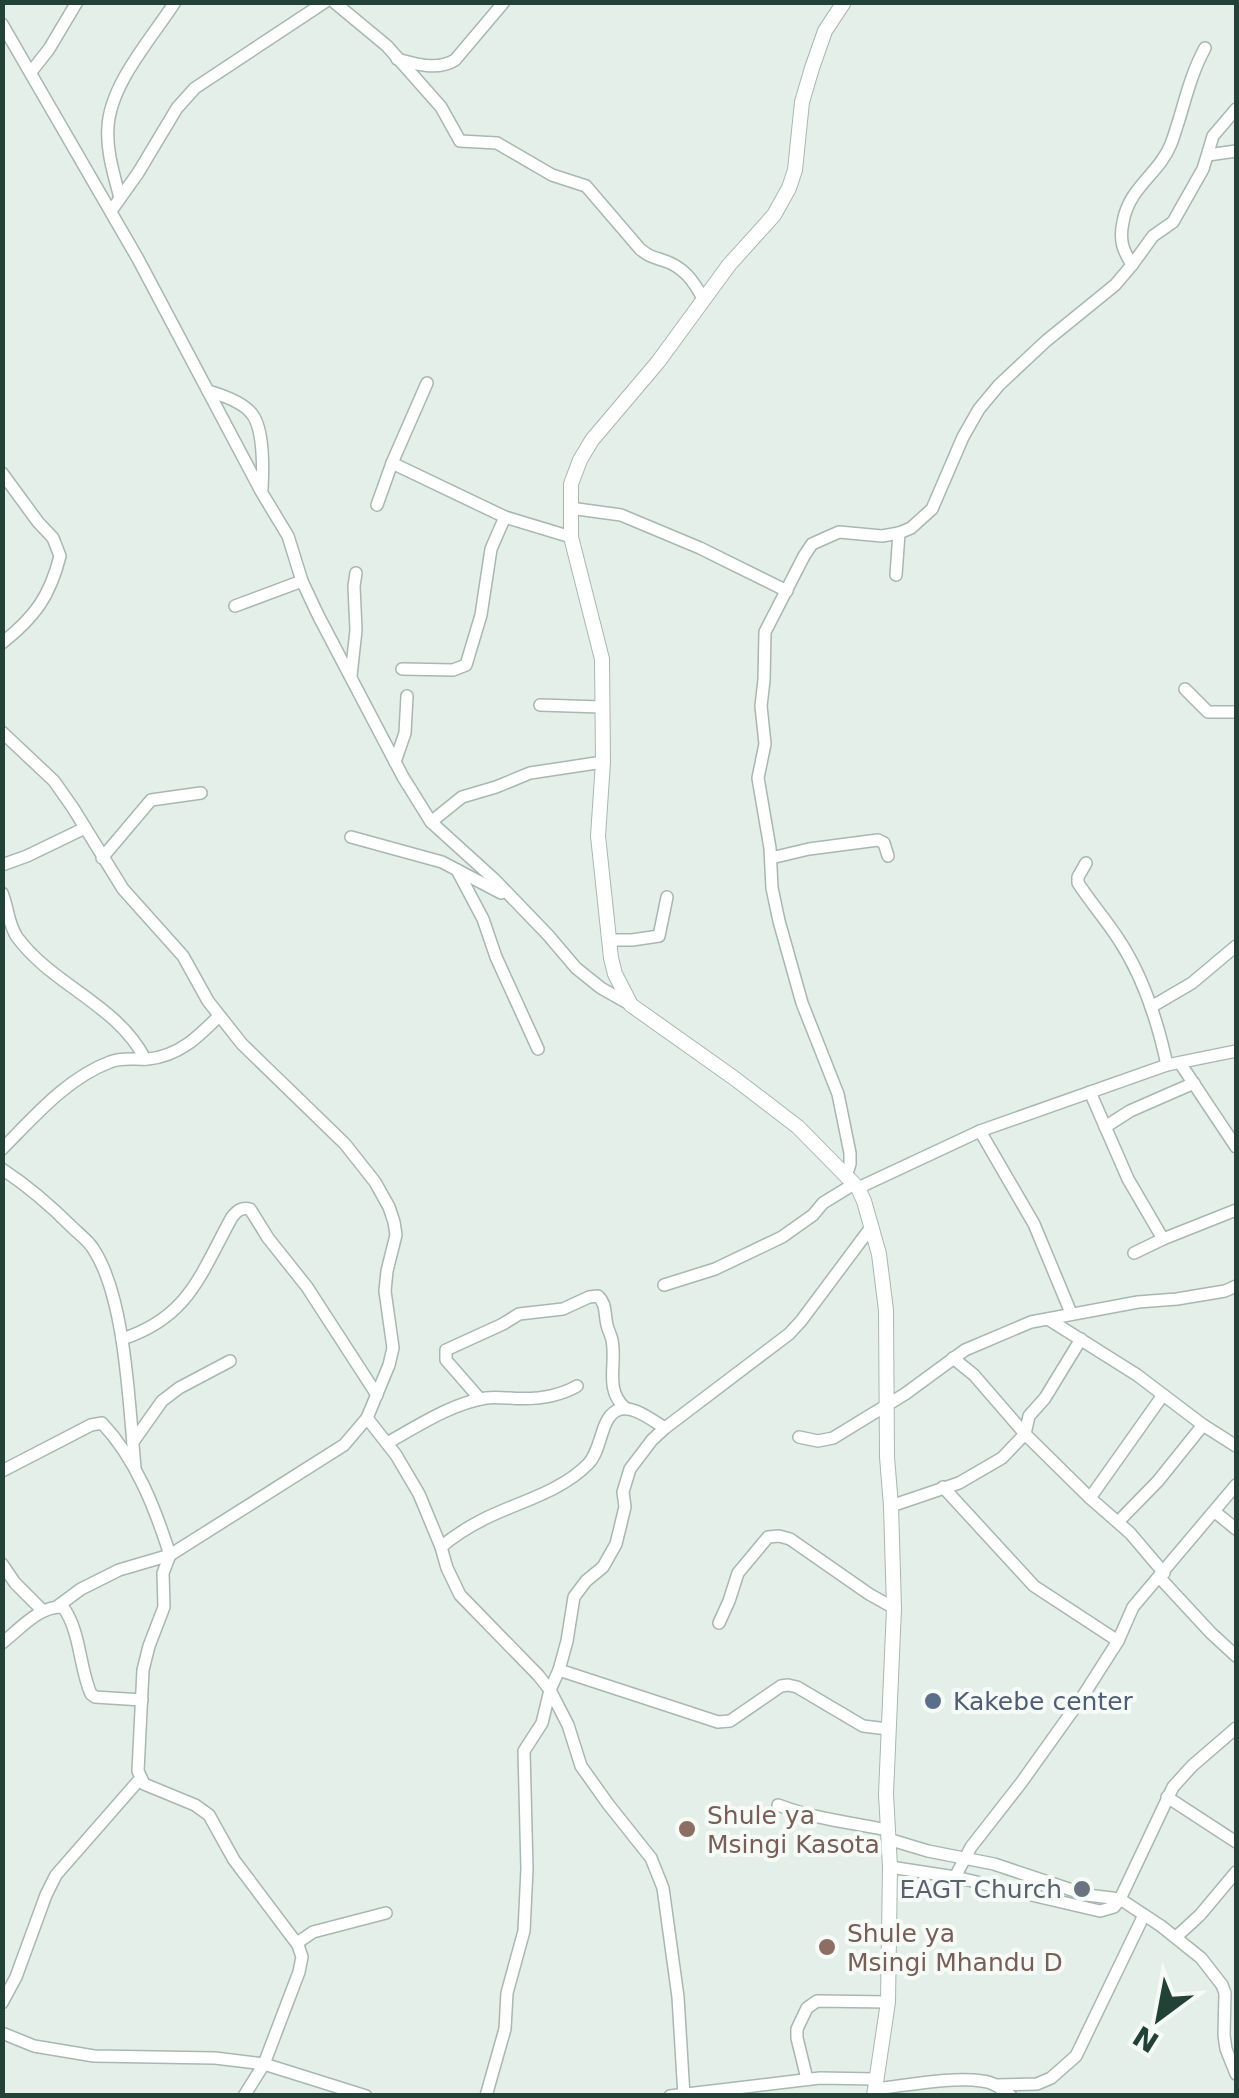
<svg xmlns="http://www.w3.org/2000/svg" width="1239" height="2098" viewBox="0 0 1239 2098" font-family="'DejaVu Sans',sans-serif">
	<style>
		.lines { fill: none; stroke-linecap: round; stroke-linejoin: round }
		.minor-casing { stroke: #a7b8b0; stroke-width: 14 }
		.tertiary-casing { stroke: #a7b8b0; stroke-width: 16 }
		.minor { stroke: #fff; stroke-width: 11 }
		.tertiary { stroke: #fff; stroke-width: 14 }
		.service-dot { fill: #5c6f8a; stroke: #f6fbf8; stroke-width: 4 }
		.education-dot { fill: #8d6e63; stroke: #f6fbf8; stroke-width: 4 }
		.worship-dot { fill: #6b7280; stroke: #f6fbf8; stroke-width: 4 }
		.labels { text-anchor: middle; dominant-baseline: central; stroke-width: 8; stroke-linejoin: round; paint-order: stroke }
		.service-label { font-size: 25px; fill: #4e5e75; stroke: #f6fbf8; text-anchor: start }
		.education-label { font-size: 25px; fill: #785e54; stroke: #f6fbf8; text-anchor: start }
		.worship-label { font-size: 25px; fill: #5b616d; stroke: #f6fbf8; text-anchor: end }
	</style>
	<rect width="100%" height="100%" fill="#e5efe9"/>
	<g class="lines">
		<!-- minor casing -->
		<g class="minor-casing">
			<g id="minor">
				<path d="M334,2L387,46L441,107L460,141L497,143L552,175L586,186L640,249C648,256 653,257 662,260C683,266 694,281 703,299"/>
				<polyline points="2,24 138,259 262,493 288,536 302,581 318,615 403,777 431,822 495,880 548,935 576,968 601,988 631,1005"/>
				<path d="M397,59C416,64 437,71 455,60L504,2"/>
				<polyline points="31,72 49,49 77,2"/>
				<polyline points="1208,155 1236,151"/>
				<path d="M120,198C114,175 106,150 108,127C110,84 152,38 175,2"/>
				<polyline points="111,211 138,173 177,108 195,88 325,2"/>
				<path d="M1132,265C1123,250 1119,241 1123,222C1129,187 1159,174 1171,144C1183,112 1188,79 1205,48"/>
				<path d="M208,391C222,395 243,402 252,414C264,429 263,471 262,489"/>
				<polyline points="392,463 505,517 571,537"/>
				<path d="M2,473L38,522L53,538L60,556C50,596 35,617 2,643"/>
				<polyline points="377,505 392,463 427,383"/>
				<polyline points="570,508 621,515 700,548 787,591"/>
				<polyline points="896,575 899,533"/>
				<polyline points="235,606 302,581"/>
				<polyline points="402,669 453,670 466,665 481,615 491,549 505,517"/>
				<polyline points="351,676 356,630 354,586 356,573"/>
				<polyline points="1185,689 1208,712 1236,712"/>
				<polyline points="540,705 601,707"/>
				<polyline points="2,732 54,781 73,808 123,889 183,956 208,1001 242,1044 345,1144 375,1182 389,1207 394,1222 396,1235 387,1271 385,1291 393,1348 389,1365 367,1418 344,1445 170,1555 119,1570 81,1589 58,1606"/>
				<polyline points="395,762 405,733 407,696"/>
				<polyline points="431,822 462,797 496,787 530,773 603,762"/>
				<polyline points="351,837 442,862 501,893"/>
				<polyline points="102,858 151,800 201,793"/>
				<polyline points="771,858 809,849 878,840 884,843 888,856"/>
				<path d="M1086,863L1078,877V883C1091,903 1107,921 1119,940C1144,978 1158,1023 1167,1065"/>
				<polyline points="2,865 27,856 85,828"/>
				<polyline points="457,870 483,919 496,957 538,1049"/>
				<path d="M2,893C8,907 8,924 17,937C52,985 118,1005 145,1059"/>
				<polyline points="609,940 632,940 659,936 667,897"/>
				<polyline points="1151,1007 1192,983 1236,946"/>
				<polyline points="1180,1063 1236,1147"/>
				<polyline points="1090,1092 1128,1179 1163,1239"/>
				<polyline points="1105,1127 1130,1111 1194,1083"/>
				<polyline points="980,1131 1034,1224 1071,1313"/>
				<path d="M2,1149C34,1117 67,1078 110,1062C122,1057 135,1060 148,1059C179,1056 198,1037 219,1016"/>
				<path d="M2,1169C28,1186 51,1206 73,1228C80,1235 89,1241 94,1250C126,1300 129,1407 135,1467"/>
				<polyline points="846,1176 850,1164 850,1153 838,1094 802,1003 779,921 772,888 770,848 758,778 765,744 761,706 764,680 765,632 804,556 812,544 839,532 882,536 899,533 911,528 932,509 963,437 979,409 999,385 1046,341 1115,285 1132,265 1153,236 1173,222 1203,169 1213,136 1236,109"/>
				<polyline points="858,1188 980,1131 1167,1065 1236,1051"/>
				<polyline points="1134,1253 1163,1239 1236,1210"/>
				<polyline points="664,1285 715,1269 782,1237 813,1215 823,1203 854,1184"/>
				<polyline points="1048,1319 1137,1375 1203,1425 1236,1446"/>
				<path d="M122,1339C189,1317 200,1275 232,1217C237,1211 241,1207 250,1209L268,1238L307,1287L377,1395"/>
				<polyline points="953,1358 974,1375 1025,1434 1090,1498 1130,1533 1164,1573"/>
				<path d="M480,1399L446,1360V1350L503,1324L519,1314L563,1309L589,1297L598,1296C607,1305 604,1313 607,1325C608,1330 611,1335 612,1340C617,1365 604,1389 625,1408"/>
				<polyline points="367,1418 396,1455 419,1494 441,1547 447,1568 460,1595 538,1675 550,1690 568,1725 581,1766 608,1804 651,1858 663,1888 678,1997 684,2096"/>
				<polyline points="799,1437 818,1441 833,1438 905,1394 965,1350 1031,1322 1138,1302 1177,1299 1225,1291 1236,1286"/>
				<polyline points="133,1442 162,1401 179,1388 230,1361"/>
				<path d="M387,1443C418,1426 450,1404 486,1398C494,1397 501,1398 509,1398C533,1400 556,1398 577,1386"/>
				<path d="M2,1471L91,1425L102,1423C136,1459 155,1508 170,1555"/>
				<polyline points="943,1487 1034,1586 1118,1641"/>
				<polyline points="1090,1498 1163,1395"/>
				<polyline points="891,1506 959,1483 1002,1458 1025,1434 1029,1416 1045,1398 1081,1339"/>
				<polyline points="1215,1512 1236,1529"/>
				<polyline points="1118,1522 1158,1481 1203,1425"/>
				<path d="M441,1547C455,1535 470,1526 486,1518C519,1502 562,1491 588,1464C602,1450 600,1420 616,1411C630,1402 653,1421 665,1428"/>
				<polyline points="170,1555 163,1573 164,1607 149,1646 143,1670 138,1771 144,1784 195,1805 209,1815 234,1860 298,1945 302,1957 299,1972 264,2064 244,2096"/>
				<polyline points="2,1564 15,1583 43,1611"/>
				<polyline points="1160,1578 1211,1633 1236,1656"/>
				<polyline points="719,1623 729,1601 738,1573 768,1537 779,1536 790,1539 869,1594 894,1608"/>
				<path d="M2,1643C20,1629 40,1605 63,1607C81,1632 79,1667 91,1694L95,1697L142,1700"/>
				<polyline points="559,1670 718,1722 730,1721 781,1686 788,1685 797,1687 863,1726 888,1729"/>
				<polyline points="1167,1797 1236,1842"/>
				<path d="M778,1805C815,1819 848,1822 887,1830"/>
				<polyline points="888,1839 928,1851 994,1864 1087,1895 1120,1899 1161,1926 1201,1958 1222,1985 1225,1993 1224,2035 1226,2049 1236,2074"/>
				<polyline points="890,1867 955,1877 1100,1911 1114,1907 1120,1899 1173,1787 1192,1766 1236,1728"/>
				<polyline points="955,1877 971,1847 1021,1783 1081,1699 1118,1641 1133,1607 1236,1485"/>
				<polyline points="1176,1937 1200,1915 1236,1872"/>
				<polyline points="297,1943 313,1932 386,1913"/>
				<polyline points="2,2003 16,1977 46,1895 56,1875 140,1779"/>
				<polyline points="2,2033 34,2046 94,2056 215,2058 264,2064 366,2096"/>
				<polyline points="807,2079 797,2038 797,2029 807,2008 817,2001 888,2002"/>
				<polyline points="997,2085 1037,2084 1051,2078 1076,2056 1144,1915"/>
				<path d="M874,2089C905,2086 952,2076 982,2081C994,2082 1002,2089 1011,2096"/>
				<polyline points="486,2096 505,2029 507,1993 524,1931 527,1869 524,1751 542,1723 550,1690 559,1670 567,1641 574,1597 586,1581 603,1567 616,1544 625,1507 623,1492 630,1469 652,1440 665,1428 789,1334 801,1321 872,1226"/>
				<polyline points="670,2096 820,2078 875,2079"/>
			</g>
		</g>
		<!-- tertiary casing -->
		<g class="tertiary-casing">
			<polyline id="tertiary" points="844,2 825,31 812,68 802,102 795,170 789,188 774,215 729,265 658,362 592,440 580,460 571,484 571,537 602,659 603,762 598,836 611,958 615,974 631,1005 734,1078 798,1127 858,1188 864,1201 879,1254 886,1310 887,1457 891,1506 894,1608 886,1794 890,1867 888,2002 874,2096"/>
		</g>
		<!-- minor -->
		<use href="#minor" class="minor"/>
		<!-- tertiary -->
		<use href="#tertiary" class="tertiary"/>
	</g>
	<!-- markers -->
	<circle class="service-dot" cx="933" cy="1701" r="10"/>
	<g class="education-dot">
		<circle cx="687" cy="1829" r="10"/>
		<circle cx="827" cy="1947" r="10"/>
	</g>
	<circle class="worship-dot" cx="1082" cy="1889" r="10"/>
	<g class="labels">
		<!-- service labels -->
		<g class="service-label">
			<text x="953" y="1701">Kakebe center</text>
		</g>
		<!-- education labels -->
		<g class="education-label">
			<text x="707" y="1815">Shule ya<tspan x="707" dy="29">Msingi Kasota</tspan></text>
			<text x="847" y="1933">Shule ya<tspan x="847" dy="29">Msingi Mhandu D</tspan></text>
		</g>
		<!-- worship labels -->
		<g class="worship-label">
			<text x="1062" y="1889">EAGT Church</text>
		</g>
	</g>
	<!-- border -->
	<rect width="1239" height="2098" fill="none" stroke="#224237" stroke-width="10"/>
	<!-- north arrow -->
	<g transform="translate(1159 2018) rotate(212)" stroke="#f6fbf8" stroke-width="8" paint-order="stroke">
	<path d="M0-8L18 38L0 25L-18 38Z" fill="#224237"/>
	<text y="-15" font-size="28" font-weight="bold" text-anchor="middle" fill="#224237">N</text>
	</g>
</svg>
